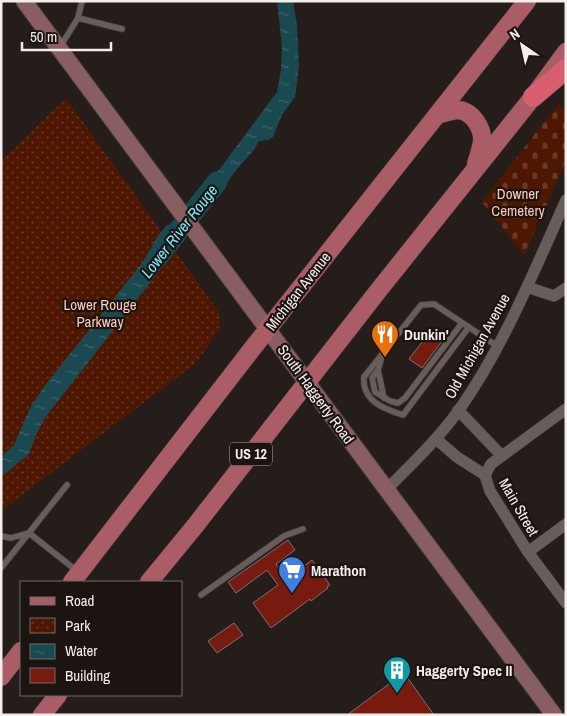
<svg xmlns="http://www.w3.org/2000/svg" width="567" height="716" viewBox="0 0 567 716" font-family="'Archivo Narrow',sans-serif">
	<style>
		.cemetery { fill: url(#cemetery-stones) }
		.park { fill: url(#park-dots) }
		.water { fill: url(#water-ripples) }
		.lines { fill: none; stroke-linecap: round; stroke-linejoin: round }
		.river { stroke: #1b4952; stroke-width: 21 }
		.building { fill: #771a10; stroke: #7c7371 }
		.service-casing { stroke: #403a39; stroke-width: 7 }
		.minor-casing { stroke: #403a39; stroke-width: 12 }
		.secondary-casing { stroke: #403a39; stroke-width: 18 }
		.primary-casing { stroke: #403a39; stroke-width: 19 }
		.motorway-casing { stroke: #403a39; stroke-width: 21 }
		.service { stroke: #675e5b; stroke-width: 5.5 }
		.minor { stroke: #675e5b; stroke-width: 11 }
		.secondary { stroke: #895e61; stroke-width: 16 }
		.primary { stroke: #ab5d67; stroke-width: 18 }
		.motorway { stroke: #d85d6f; stroke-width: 20 }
		.labels { text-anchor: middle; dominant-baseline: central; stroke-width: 4.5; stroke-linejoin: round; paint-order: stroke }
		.shield { fill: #1b1411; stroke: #b2acaa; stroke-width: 1 }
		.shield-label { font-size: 14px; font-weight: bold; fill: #f3edec }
		.park-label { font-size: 15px; fill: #fdcab7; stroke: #1b1411 }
		.street-label { font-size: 15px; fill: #f3edec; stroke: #1b1411 }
		.poi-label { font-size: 15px; font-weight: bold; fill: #f3edec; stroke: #1b1411; text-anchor: start }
		.water-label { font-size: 16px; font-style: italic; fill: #84e5f8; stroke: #1b1411 }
	</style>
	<defs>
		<pattern id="cemetery-stones" width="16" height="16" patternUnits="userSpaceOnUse" patternTransform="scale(1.25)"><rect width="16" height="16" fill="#4d1701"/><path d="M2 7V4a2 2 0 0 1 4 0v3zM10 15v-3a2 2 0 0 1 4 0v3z" fill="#673926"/></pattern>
		<pattern id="park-dots" width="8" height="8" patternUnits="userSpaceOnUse" patternTransform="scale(1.25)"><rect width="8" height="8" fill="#4d1701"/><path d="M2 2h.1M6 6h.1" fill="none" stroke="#673926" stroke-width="1.8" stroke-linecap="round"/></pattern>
		<pattern id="water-ripples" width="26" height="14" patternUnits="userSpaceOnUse" patternTransform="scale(1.25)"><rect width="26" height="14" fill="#1b4952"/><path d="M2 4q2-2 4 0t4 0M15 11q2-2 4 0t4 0" fill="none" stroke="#3d646b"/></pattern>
	</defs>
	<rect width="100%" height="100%" fill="#241d1a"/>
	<!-- cemetery -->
	<polygon class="cemetery" points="559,103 566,113 566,159 560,175 524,255 482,202"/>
	<!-- park -->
	<polygon class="park" points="66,98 219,312 220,329 196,363 1,511 1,161"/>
	<!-- water -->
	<g class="water">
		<polygon points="277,1 293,1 297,25 299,66 295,97 282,115 273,137 269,140 259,141 254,150 237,169 205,212 194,195 203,184 219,170 277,92 281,70 282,47"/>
		<polygon points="168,224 181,243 44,419 35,437 29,454 1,477 1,457 14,445 31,406 46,384 143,262 159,234"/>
	</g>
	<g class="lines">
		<!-- river -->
		<polyline class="river" points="157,258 217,182"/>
	</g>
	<!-- building -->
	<g class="building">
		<polygon points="430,332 442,341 422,368 409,359"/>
		<polygon points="288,540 295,550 276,564 287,579 312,560 330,585 327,587 328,588 311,601 310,599 271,628 253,603 278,585 267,570 236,593 228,582"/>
		<polygon points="234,623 243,635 217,653 208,641"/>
		<polygon points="404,673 434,715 347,715"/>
	</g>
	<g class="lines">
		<!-- service casing -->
		<g class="service-casing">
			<g id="service">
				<polyline points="78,18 122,29"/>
				<polyline points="60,47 78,18 82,1"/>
				<path d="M469,327L403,415C384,409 362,401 364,377L421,305L434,304L497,346"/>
				<polyline points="382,356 378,370 384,398"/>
				<polyline points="378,370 372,378 375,392 390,401 398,403 405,398 462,323"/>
				<polyline points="29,533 77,571"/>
				<polyline points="1,536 11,538 29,533"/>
				<polyline points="1,568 67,485"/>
				<polyline points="201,595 284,536 303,529"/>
			</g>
		</g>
		<!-- minor casing -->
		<g class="minor-casing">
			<g id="minor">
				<polyline points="527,287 554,296 566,288"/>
				<polyline points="458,410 502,456"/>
				<polyline points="436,439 457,457 485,475 490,491 528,552 566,603"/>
				<polyline points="485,475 491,464 566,409"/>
				<path d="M387,489C412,464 438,439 459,410C504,346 534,271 566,200"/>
				<polyline points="528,552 566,524"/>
			</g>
		</g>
		<!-- secondary casing -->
		<g class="secondary-casing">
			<polyline id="secondary" points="24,1 554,715"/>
		</g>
		<!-- primary casing -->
		<g class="primary-casing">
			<g id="primary">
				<path d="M437,115C443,113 450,111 457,110C471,110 483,127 482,141C481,149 478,157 476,164"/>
				<polyline points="72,582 252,349 527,1"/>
				<polyline points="149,582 195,526 378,291 533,97 566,52"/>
				<polyline points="1,677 21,651"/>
				<polyline points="42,715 58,695"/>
			</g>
		</g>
		<!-- motorway casing -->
		<g class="motorway-casing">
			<polyline id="motorway" points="533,97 566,69"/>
		</g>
		<!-- service -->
		<use href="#service" class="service"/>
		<!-- minor -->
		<use href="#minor" class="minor"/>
		<!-- secondary -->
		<use href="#secondary" class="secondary"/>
		<!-- primary -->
		<use href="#primary" class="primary"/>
		<!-- motorway -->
		<use href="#motorway" class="motorway"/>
	</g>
	<!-- icons -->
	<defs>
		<g id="restaurant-pin" transform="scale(1.4375)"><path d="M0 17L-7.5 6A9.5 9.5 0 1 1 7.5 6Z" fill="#e8710a" stroke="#1b1411"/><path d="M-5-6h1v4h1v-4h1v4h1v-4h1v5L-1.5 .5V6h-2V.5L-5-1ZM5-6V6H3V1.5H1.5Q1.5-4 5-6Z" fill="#fff"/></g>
		<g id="supermarket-pin" transform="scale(1.4375)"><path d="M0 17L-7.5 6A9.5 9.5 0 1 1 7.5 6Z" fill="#3f7fe0" stroke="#1b1411"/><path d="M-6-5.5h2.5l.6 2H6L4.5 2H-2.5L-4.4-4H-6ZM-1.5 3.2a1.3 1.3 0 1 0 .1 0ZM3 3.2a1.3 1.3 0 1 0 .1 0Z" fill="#fff"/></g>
		<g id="building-pin" transform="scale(1.4375)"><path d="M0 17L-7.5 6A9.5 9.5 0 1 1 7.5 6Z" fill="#0f9aa8" stroke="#1b1411"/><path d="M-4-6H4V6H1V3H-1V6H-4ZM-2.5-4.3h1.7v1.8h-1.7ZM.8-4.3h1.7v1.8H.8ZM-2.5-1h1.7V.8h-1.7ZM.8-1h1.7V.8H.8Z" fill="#fff"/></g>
	</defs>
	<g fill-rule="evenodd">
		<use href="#restaurant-pin" x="385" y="334"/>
		<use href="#supermarket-pin" x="292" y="570"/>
		<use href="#building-pin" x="397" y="670"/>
	</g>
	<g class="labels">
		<!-- shield labels -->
		<rect class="shield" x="230" y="442.5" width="42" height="23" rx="4"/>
		<g class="shield-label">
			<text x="251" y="454">US 12</text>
		</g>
		<!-- park labels -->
		<g class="park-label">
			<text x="518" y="193">Downer<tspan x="518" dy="17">Cemetery</tspan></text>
			<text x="100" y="304">Lower Rouge<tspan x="100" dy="17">Parkway</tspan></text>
		</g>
		<!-- street labels -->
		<g class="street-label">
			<text transform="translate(298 291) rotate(-52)">Michigan Avenue</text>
			<text transform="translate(477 346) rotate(-61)">Old Michigan Avenue</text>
			<text transform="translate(316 394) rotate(54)">South Haggerty Road</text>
			<text transform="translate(519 507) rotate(60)">Main Street</text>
		</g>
		<!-- poi labels -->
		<g class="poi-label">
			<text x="404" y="334">Dunkin'</text>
			<text x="311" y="570">Marathon</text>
			<text x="416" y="670">Haggerty Spec II</text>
		</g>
		<!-- water labels -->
		<g class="water-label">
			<text transform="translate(179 231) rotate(-52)">Lower River Rouge</text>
		</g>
	</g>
	<!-- border -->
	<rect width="567" height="716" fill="none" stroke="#f3edec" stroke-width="5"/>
	<!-- legend -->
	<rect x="20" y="581" width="162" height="115" fill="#1b1411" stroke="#716b69"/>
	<rect x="30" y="597" width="25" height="8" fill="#ab5d67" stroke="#716b69"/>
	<text x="65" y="606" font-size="15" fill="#f3edec">Road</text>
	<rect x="30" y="618" width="25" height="15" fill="url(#park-dots)" stroke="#716b69"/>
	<text x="65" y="631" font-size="15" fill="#f3edec">Park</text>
	<rect x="30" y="644" width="25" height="15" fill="url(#water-ripples)" stroke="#716b69"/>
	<text x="65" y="656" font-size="15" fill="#f3edec">Water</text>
	<rect x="30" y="668" width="25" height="15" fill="#771a10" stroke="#716b69"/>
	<text x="65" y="681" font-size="15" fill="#f3edec">Building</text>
	<!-- north arrow -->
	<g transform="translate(522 45) rotate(326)" stroke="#1b1411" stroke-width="4" paint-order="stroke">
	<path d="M0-4L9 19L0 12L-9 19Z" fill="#f3edec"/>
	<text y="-8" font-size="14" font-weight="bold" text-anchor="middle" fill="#f3edec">N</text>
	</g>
	<!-- scale -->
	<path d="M22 42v8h89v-8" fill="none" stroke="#f3edec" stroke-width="2.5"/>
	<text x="30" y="42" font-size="15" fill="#f3edec" stroke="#1b1411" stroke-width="4" paint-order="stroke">50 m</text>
</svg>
